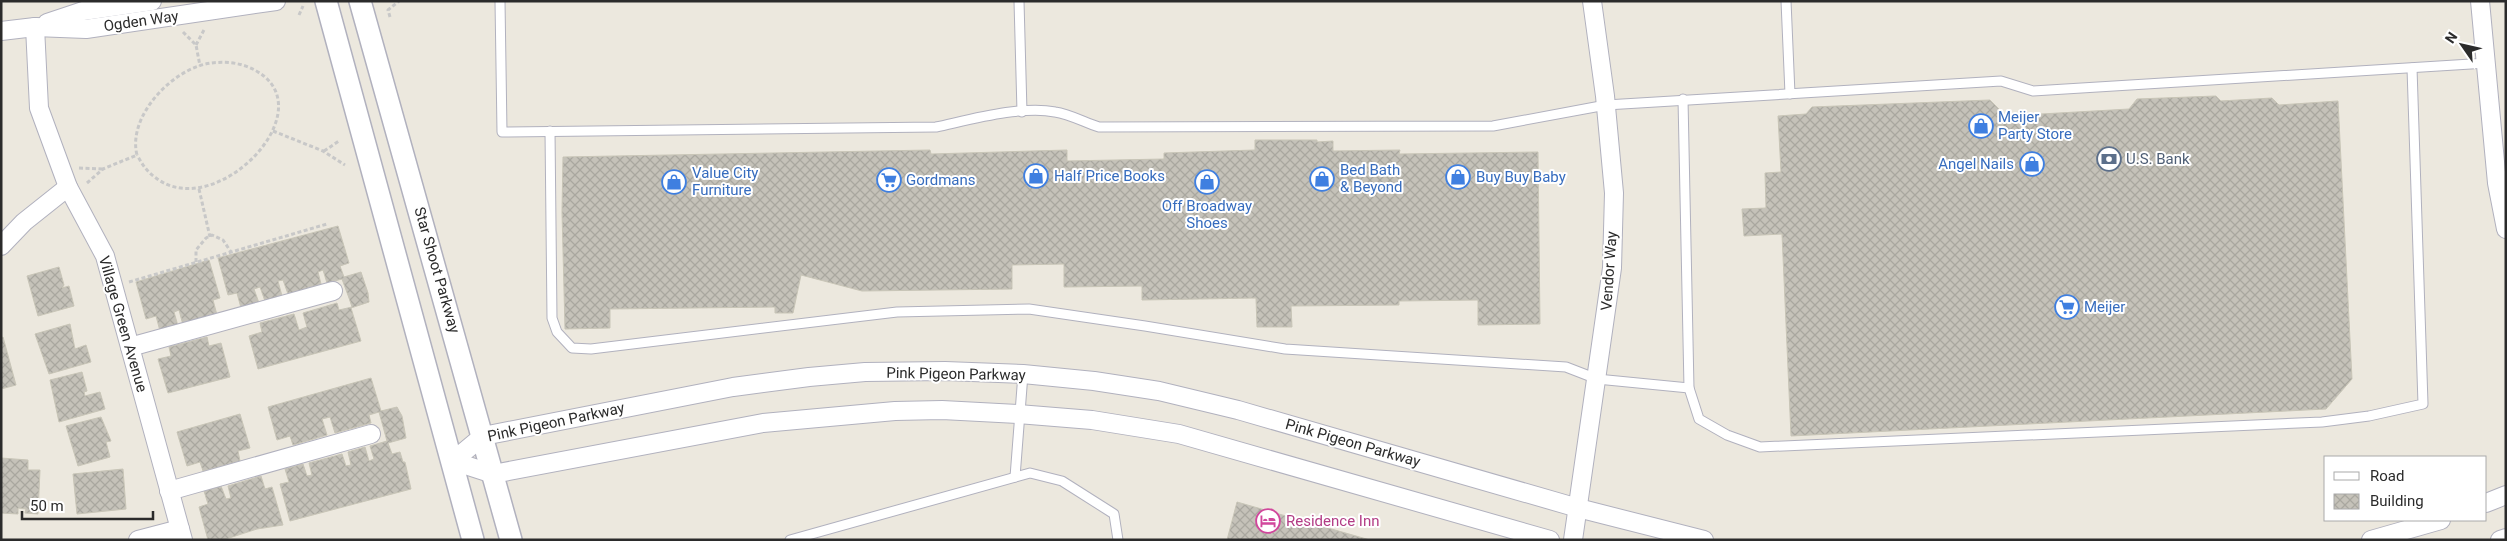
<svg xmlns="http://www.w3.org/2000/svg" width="2507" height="541" viewBox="0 0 2507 541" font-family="Roboto,sans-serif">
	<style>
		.building { fill: url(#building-cross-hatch); stroke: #c8c5b7 }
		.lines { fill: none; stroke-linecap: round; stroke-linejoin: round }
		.service-casing { stroke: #b1b1be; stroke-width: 11 }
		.minor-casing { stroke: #b1b1be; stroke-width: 20 }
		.tertiary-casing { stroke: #b1b1be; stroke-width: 24 }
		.path { stroke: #c8c8c8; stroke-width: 3; stroke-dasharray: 4 2.5; stroke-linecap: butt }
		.service { stroke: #fff; stroke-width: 9 }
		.minor { stroke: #fff; stroke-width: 18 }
		.tertiary { stroke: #fff; stroke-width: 21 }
		.labels { text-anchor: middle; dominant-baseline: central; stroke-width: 4; stroke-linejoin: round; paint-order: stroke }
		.street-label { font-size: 15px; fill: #2b2b2b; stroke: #fff }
		.shop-label { font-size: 15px; fill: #366cbe; stroke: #fff; text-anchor: start }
		.service-label { font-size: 15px; fill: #4e5e75; stroke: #fff; text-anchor: start }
		.hotel-label { font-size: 15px; fill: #b23c85; stroke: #fff; text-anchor: start }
	</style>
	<defs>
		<pattern id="building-cross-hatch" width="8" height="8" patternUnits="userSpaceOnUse" patternTransform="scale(1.25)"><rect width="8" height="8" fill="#c5c2b9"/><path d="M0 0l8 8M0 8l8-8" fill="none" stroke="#a9a79f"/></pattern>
	</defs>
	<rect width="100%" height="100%" fill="#ece8de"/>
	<!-- building -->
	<g class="building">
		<polygon points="2216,96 2221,101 2272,98 2279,105 2338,101 2352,379 2326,409 1791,436 1782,234 1744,236 1742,209 1766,208 1765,173 1781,172 1778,116 1806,114 1812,107 1990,100 2006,116 2129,109 2137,99"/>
		<polygon points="1255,140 1317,140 1317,142 1333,141 1333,151 1400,150 1399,154 1538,152 1540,324 1478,325 1478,300 1399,301 1399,305 1291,306 1292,327 1257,327 1256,298 1142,300 1142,286 1064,287 1064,264 1012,265 1012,289 862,291 801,275 793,313 775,313 775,307 610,309 610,328 565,329 562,212 563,157 930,150 931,154 1067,150 1067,161 1164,159 1164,153 1255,150"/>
		<polygon points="338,226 349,263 340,266 344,277 361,272 368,293 369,302 351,308 361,341 258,369 249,336 262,332 260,323 294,314 299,330 307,327 303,313 337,303 339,310 352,307 349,298 342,279 327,283 323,270 318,272 321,284 288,294 283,280 278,281 282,296 265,301 260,287 254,289 259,303 241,308 237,293 228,295 218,258"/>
		<polygon points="209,260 220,298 213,300 217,315 183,325 179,310 174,312 178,326 160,331 156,316 146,319 136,282"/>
		<polygon points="59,267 64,285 62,288 69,286 74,306 38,316 27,276"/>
		<polygon points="70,324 75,349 86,345 91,362 49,374 35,334"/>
		<polygon points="3,337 16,385 1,389 1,338"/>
		<polygon points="207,337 209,346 221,343 230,377 168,393 158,359 171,356 169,347"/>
		<polygon points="82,372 87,391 84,392 85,396 100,392 105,409 59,422 50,380"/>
		<polygon points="371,378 381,411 397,407 402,416 406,438 388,443 392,454 400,452 403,462 405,462 411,489 290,521 280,484 289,482 285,469 303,464 307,476 312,475 309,463 342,454 346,466 351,465 348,452 365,447 369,461 374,459 370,446 387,441 379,412 369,415 371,423 335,433 330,417 322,419 327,435 293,445 290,436 277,440 268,407"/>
		<polygon points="240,414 250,448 238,451 240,461 203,471 200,462 187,466 177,432"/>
		<polygon points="101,417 111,441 106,442 110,457 78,466 66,426"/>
		<polygon points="1,458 28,460 28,470 40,470 38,514 25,513 26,509 18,508 18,514 1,513"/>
		<polygon points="123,469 126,509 77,514 73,474"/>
		<polygon points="261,476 265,489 272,487 283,525 257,529 223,540 208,540 199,507 208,504 204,491 221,486 226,499 231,498 228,486"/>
		<polygon points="1237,502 1370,540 1227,540"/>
	</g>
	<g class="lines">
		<!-- service casing -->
		<g class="service-casing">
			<g id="service">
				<path d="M500,1L502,132L936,127C969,120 1022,105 1055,112C1069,114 1084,122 1099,127L1493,126L1606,105L2001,81L2033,91L2487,63"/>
				<polyline points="1019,1 1022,112"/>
				<polyline points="1786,1 1790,94"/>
				<polyline points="1683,99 1689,388 1699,419 1727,435 1760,447 2322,422 2369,416 2423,404 2412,68"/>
				<polyline points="550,131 552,318 557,332 572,348 591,349 897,312 1029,309 1145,326 1285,349 1566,367 1597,379 1689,388"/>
				<polyline points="1015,477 1023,374"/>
				<polyline points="790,540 1030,473 1062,481 1114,514 1118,540"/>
			</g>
		</g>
		<!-- minor casing -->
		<g class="minor-casing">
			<g id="minor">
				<polyline points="2480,1 2497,183 2506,229"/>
				<polyline points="47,23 83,11 152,1"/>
				<polyline points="35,27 39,108 68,187 105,256 183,540"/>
				<polyline points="1,31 35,27 86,29 276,1"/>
				<polyline points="1,246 24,222 68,187"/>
				<polyline points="130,347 333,291"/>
				<polyline points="453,461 483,436 733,387 809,377 865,372 945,371 1023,374 1094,381 1159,391 1238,410 1578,508 1704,540"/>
				<polyline points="453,461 493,474 763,423 895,411 942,410 1018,414 1092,420 1179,434 1550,540"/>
				<polyline points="169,491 371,434"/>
				<polyline points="2486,503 2506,495"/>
				<polyline points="138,540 180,529"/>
				<polyline points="1573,540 1612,268 1614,193 1605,96 1592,1"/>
				<polyline points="2371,540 2441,520"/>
				<polyline points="2500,540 2506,538"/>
			</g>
		</g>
		<!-- tertiary casing -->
		<g class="tertiary-casing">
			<g id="tertiary">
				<polyline points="326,1 473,540"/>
				<polyline points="360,1 511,540"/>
			</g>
		</g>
		<!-- path -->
		<g class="path">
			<polyline points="299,15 303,6"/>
			<polyline points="390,17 388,10 399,1"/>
			<polyline points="183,32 196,45 200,66"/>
			<polyline points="196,45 205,28"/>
			<polyline points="273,131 323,151 345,165"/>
			<polyline points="324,151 339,141"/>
			<polyline points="79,168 103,169"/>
			<path d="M87,183L103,169L137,155C127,116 173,68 211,63C227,61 244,63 258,72C324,112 215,223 156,178C147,172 142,164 137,155"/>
			<polyline points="199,189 210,237"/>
			<polyline points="196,262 196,250 206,238 212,235 223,240 231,252"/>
			<polyline points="129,282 327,224"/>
		</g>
		<!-- service -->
		<use href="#service" class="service"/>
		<!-- minor -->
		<use href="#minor" class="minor"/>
		<!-- tertiary -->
		<use href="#tertiary" class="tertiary"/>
	</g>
	<!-- icons -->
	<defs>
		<g id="shop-ring" transform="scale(1.25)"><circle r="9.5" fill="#fff" stroke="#3f7fe0" stroke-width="1.5"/><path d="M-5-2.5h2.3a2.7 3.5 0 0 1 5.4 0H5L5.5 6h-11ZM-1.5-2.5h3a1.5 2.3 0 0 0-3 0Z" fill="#3f7fe0"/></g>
		<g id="bank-ring" transform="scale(1.25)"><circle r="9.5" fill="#fff" stroke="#5c6f8a" stroke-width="1.5"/><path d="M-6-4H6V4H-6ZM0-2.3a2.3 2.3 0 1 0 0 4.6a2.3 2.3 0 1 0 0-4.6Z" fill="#5c6f8a"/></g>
		<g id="supermarket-ring" transform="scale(1.25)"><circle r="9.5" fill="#fff" stroke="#3f7fe0" stroke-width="1.5"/><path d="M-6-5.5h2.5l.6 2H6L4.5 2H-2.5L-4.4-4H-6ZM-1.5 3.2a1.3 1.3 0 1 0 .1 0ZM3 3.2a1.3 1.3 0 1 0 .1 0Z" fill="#3f7fe0"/></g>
		<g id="hotel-ring" transform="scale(1.25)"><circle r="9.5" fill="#fff" stroke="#d1479c" stroke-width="1.5"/><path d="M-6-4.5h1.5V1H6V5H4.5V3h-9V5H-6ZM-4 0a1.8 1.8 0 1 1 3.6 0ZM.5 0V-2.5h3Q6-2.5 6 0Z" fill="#d1479c"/></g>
	</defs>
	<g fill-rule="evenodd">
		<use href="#shop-ring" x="1981" y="126"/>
		<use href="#bank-ring" x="2109" y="159"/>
		<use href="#shop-ring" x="2032" y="164"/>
		<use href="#shop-ring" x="1036" y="176"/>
		<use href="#shop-ring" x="1458" y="177"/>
		<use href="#shop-ring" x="1322" y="179"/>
		<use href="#supermarket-ring" x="889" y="180"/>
		<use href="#shop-ring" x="674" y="182"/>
		<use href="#shop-ring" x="1207" y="182"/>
		<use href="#supermarket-ring" x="2067" y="307"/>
		<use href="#hotel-ring" x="1268" y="521"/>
	</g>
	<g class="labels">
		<!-- street labels -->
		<g class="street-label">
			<text transform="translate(141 21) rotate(-8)">Ogden Way</text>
			<text transform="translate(437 270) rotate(74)">Star Shoot Parkway</text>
			<text transform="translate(1609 271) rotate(-86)">Vendor Way</text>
			<text transform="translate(123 324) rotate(74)">Village Green Avenue</text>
			<text transform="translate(956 374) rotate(1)">Pink Pigeon Parkway</text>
			<text transform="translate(556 422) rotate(-12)">Pink Pigeon Parkway</text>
			<text transform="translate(1353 443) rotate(16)">Pink Pigeon Parkway</text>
		</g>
		<!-- shop labels -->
		<g class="shop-label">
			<text x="1998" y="117">Meijer<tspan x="1998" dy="17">Party Store</tspan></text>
			<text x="2014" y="164" text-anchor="end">Angel Nails</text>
			<text x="1340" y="170">Bed Bath<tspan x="1340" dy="17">&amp; Beyond</tspan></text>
			<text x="692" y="173">Value City<tspan x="692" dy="17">Furniture</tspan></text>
			<text x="1054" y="176">Half Price Books</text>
			<text x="1476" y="177">Buy Buy Baby</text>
			<text x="906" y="180">Gordmans</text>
			<text x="1207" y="206" text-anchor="middle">Off Broadway<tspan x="1207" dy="17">Shoes</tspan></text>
			<text x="2084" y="307">Meijer</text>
		</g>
		<!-- service labels -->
		<g class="service-label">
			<text x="2126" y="159">U.S. Bank</text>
		</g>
		<!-- hotel labels -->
		<g class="hotel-label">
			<text x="1286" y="521">Residence Inn</text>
		</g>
	</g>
	<!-- border -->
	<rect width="2507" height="541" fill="none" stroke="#2b2b2b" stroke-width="5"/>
	<!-- legend -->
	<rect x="2324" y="456" width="162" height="65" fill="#ffffff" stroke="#aaaaaa"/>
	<rect x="2334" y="472" width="25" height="8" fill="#ffffff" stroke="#aaaaaa"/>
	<text x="2370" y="481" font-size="15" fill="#2b2b2b">Road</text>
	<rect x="2334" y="494" width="25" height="15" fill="url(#building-cross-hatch)" stroke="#aaaaaa"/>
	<text x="2370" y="506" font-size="15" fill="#2b2b2b">Building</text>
	<!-- north arrow -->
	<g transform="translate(2462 45) rotate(304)" stroke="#ffffff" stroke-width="4" paint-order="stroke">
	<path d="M0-4L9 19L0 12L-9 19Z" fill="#2b2b2b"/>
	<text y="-8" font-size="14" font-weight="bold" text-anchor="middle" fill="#2b2b2b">N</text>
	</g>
	<!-- scale -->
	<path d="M22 511v8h131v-8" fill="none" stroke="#2b2b2b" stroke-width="2.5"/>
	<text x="30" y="511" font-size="15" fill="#2b2b2b" stroke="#ffffff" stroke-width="4" paint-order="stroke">50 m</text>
</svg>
